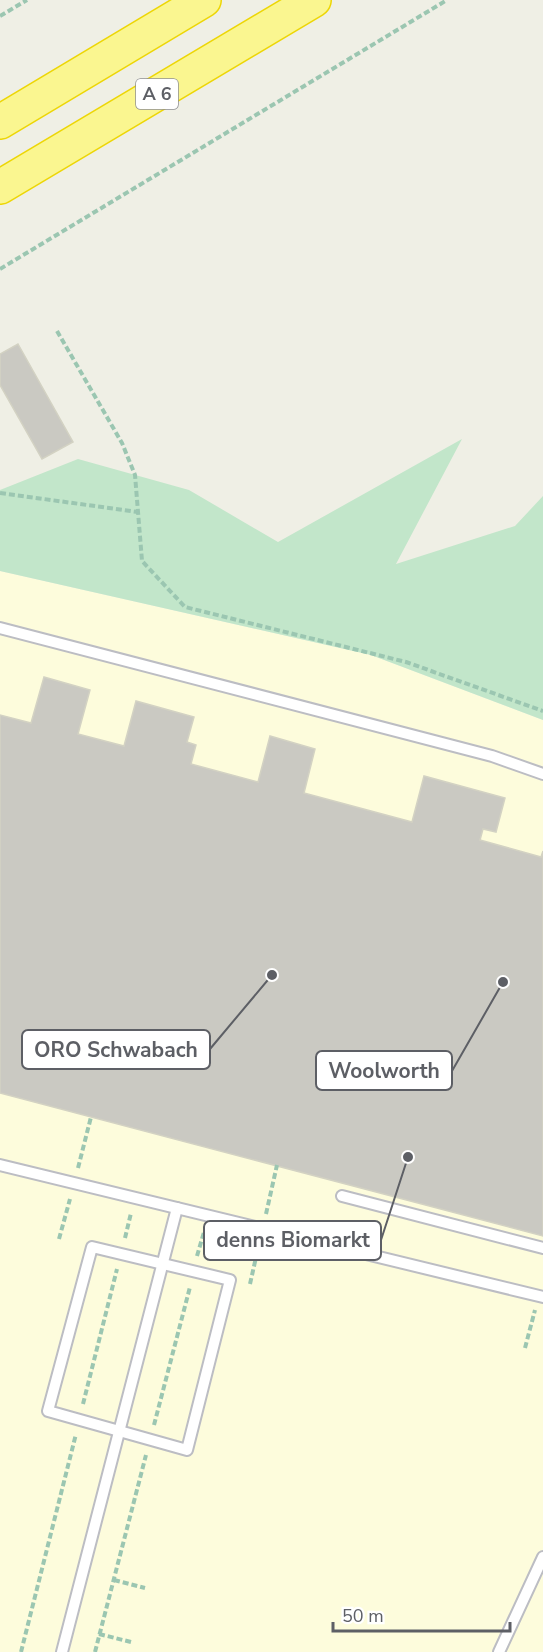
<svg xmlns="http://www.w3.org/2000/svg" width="543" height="1652" viewBox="0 0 543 1652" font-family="'Nunito Sans',sans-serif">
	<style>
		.commercial { fill: #fdfcdc }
		.green { fill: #c2e6ca }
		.building { fill: #cac9c2; stroke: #d3d2c3; stroke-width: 1.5 }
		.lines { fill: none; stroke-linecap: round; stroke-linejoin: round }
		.lane-casing { stroke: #bcbdc3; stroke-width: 14 }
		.highway-casing { stroke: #edd606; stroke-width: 36 }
		.path { stroke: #9bc6b1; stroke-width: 4; stroke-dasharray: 6 3; stroke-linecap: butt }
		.lane { stroke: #fff; stroke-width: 10 }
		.highway { stroke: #faf690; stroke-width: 33 }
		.labels { text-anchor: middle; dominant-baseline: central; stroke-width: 4.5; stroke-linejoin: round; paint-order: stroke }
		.shield { fill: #fff; stroke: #8e8f93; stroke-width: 1.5 }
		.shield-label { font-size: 18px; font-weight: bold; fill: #5d5f65 }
		.leader { fill: none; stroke: #5d5f65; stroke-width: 2 }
		.callout-dot { fill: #5d5f65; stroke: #fff; stroke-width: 2 }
		.callout { fill: #fff; stroke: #5d5f65; stroke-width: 2 }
		.callout-label { font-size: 21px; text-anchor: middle; font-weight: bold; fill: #5d5f65 }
	</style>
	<rect width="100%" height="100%" fill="#efefe5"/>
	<!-- commercial -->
	<polygon class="commercial" points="0,571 371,655 543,720 543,1652 0,1652"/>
	<!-- green -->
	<polygon class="green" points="462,439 396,564 515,526 543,496 543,720 371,655 0,571 0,490 78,459 189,490 278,542"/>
	<!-- building -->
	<g class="building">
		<polygon points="18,344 73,442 42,459 0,385 0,354"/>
		<polygon points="44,677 90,690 78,734 124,746 136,701 194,717 187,742 196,745 191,764 258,782 270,736 315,749 304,793 412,822 424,776 505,798 496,832 483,829 480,840 541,857 543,851 543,1236 0,1093 0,715 31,723"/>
	</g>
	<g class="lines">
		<!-- lane casing -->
		<g class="lane-casing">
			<g id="lane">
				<polyline points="0,628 492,756 543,774"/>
				<polyline points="0,1165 543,1297"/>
				<polyline points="342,1196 543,1248"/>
				<polygon points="92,1247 230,1280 187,1450 48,1411"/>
				<polyline points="62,1652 177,1208"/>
				<polyline points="499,1652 543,1557"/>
			</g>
		</g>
		<!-- highway casing -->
		<g class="highway-casing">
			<g id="highway">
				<polyline points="0,122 204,0"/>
				<polyline points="0,187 314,0"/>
			</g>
		</g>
		<!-- path -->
		<g class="path">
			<polyline points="0,16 27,0"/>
			<polyline points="0,269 447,0"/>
			<polyline points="57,331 122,443 135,475 142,561 185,607 406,662 543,711"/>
			<polyline points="0,493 138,512"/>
			<polyline points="78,1168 91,1117"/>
			<polyline points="266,1214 277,1165"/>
			<polyline points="125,1238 131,1213"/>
			<polyline points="59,1239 70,1199"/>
			<polyline points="197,1256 204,1232"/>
			<polyline points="250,1284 259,1244"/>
			<polyline points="525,1348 535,1310"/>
			<polyline points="83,1404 117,1269"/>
			<polyline points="154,1425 190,1287"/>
			<polyline points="114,1580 145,1588"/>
			<polyline points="99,1634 131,1642"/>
			<polyline points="21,1652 76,1434"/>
			<polyline points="95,1652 146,1455"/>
		</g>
		<!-- lane -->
		<use href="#lane" class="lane"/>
		<!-- highway -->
		<use href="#highway" class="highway"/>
	</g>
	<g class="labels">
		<!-- shield labels -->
		<rect class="shield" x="136" y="79" width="42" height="30" rx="4.5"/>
		<g class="shield-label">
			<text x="157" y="94">A 6</text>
		</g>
	</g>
	<!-- callouts -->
	<path class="leader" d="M272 975L210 1049M503 982L452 1071M408 1157L381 1240"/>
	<g class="callout-dot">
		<circle cx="272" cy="975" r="6"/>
		<circle cx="503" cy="982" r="6"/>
		<circle cx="408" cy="1157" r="6"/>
	</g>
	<g class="callout">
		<rect x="22" y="1030" width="188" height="39" rx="6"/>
		<rect x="316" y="1051" width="136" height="39" rx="6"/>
		<rect x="204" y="1221" width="177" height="39" rx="6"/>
	</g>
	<g class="callout-label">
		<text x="116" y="1057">ORO Schwabach</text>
		<text x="384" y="1078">Woolworth</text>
		<text x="293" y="1247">denns Biomarkt</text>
	</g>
	<!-- scale -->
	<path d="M333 1622v9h177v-9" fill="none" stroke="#5d5f65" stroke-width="3"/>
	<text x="342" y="1622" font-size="18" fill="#5d5f65" stroke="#ffffff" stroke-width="4.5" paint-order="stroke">50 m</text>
</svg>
